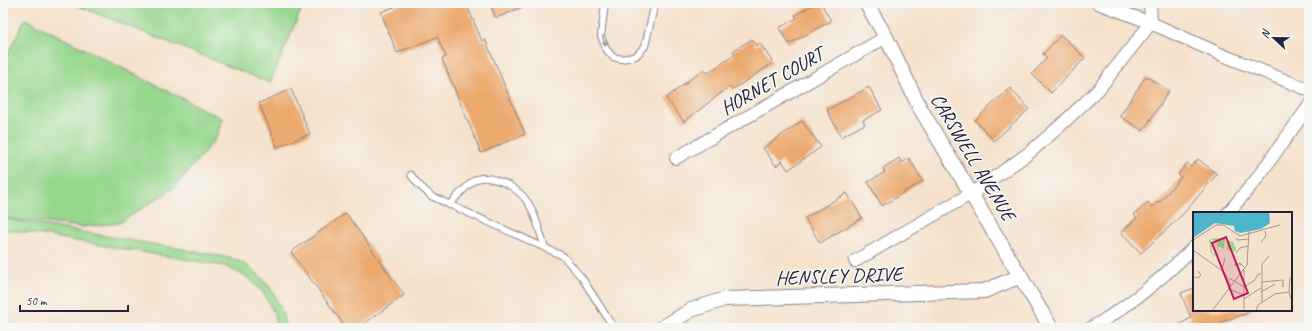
<svg xmlns="http://www.w3.org/2000/svg" width="1312" height="331" viewBox="0 0 1312 331" font-family="Caveat,sans-serif">
	<style>
		.green { fill: #97d78e; stroke: #5c7c64 }
		.building { fill: #eca96d }
		.lines { fill: none; stroke-linecap: round; stroke-linejoin: round }
		.service-casing { stroke: #8c8284; stroke-width: 8 }
		.minor-casing { stroke: #8c8284; stroke-width: 14 }
		.tertiary-casing { stroke: #8c8284; stroke-width: 16 }
		.service { stroke: #fff; stroke-width: 6 }
		.minor { stroke: #fff; stroke-width: 12 }
		.tertiary { stroke: #fff; stroke-width: 14 }
		.oneway { fill: #9c9ca7 }
		.labels { text-anchor: middle; dominant-baseline: central; stroke-width: 3.5; stroke-linejoin: round; paint-order: stroke }
		.street-label { font-size: 20px; fill: #22223b; stroke: #f6f6f2 }
		.inset-road { fill: none; stroke: #a19592; stroke-width: 1 }
		.view { fill: #c2185b; fill-opacity: 0.15; stroke: #c2185b; stroke-width: 2 }
		.inset-edge { fill: none; stroke: #22223b; stroke-width: 2 }
	</style>
	<rect width="100%" height="100%" fill="#f6f6f2"/>
	<filter id="ink" filterUnits="userSpaceOnUse"><feTurbulence type="fractalNoise" baseFrequency=".025" numOctaves="2"/><feDisplacementMap in="SourceGraphic" scale="8" xChannelSelector="R" yChannelSelector="G"/><feConvolveMatrix kernelMatrix="1 2 1 2 8 2 1 2 1" color-interpolation-filters="sRGB"/></filter>
	<filter id="wash" filterUnits="userSpaceOnUse"><feTurbulence type="fractalNoise" baseFrequency=".012" numOctaves="4" result="noise"/><feDisplacementMap in="SourceGraphic" scale="16" xChannelSelector="R" yChannelSelector="G"/><feGaussianBlur stdDeviation="0.9" result="paint"/><feColorMatrix in="noise" values="0 0 0 0 0 0 0 0 0 0 0 0 0 0 0 0 0 1.4 0 .05"/><feComposite in="paint" operator="in"/></filter>
	<g filter="url(#wash)">
		<rect width="100%" height="100%" fill="#f5e2cc"/>
		<!-- green -->
		<g class="green">
			<polygon points="71,3 304,3 270,83"/>
			<polygon points="25,19 223,119 216,138 174,188 119,223 83,227 3,218 3,63"/>
			<path d="M6,219L211,254C219,256 228,257 236,260C262,270 283,300 285,328H276L274,313L263,292L246,276L224,266L18,231L3,230V220Z"/>
		</g>
		<g id="blocks">
			<!-- building -->
			<g class="building">
				<polygon points="404,3 466,3 482,41 485,39 525,134 481,153 442,59 446,57 437,37 397,53 381,12"/>
				<polygon points="490,3 532,3 496,18"/>
				<polygon points="816,3 821,3 831,21 789,44 779,28 797,18 795,15"/>
				<polygon points="1061,35 1085,58 1051,93 1032,74 1047,58 1043,54"/>
				<polygon points="752,39 756,46 760,43 773,63 732,90 730,86 684,122 666,98 704,69 707,73 735,55 733,51"/>
				<polygon points="1146,76 1169,91 1143,131 1120,116"/>
				<polygon points="869,87 882,110 863,120 865,124 841,137 827,110"/>
				<polygon points="1010,88 1029,109 994,141 975,120"/>
				<polygon points="291,89 310,134 277,147 259,103"/>
				<polygon points="802,121 821,147 788,170 782,161 776,166 763,148"/>
				<polygon points="899,158 902,163 909,158 923,181 882,206 868,182 885,172 883,168"/>
				<polygon points="1198,159 1217,174 1183,214 1141,253 1121,232 1137,218 1134,215 1148,202 1152,207 1159,201 1160,202 1181,177 1178,174 1187,163 1191,167"/>
				<polygon points="847,193 862,218 820,243 805,218"/>
				<polygon points="346,213 404,295 358,328 346,328 291,252"/>
				<polygon points="1194,288 1194,310 1250,310 1250,312 1221,322 1223,328 1173,328 1191,318 1181,293"/>
			</g>
		</g>
	</g>
	<g filter="url(#ink)">
		<use href="#blocks" fill-opacity="0" stroke="#8c8284" stroke-width="1"/>
		<g class="lines">
			<!-- service casing -->
			<g class="service-casing">
				<g id="service">
					<polyline points="605,3 601,36 606,49 613,57 622,59 636,56 645,46 655,3"/>
					<polyline points="411,175 418,184 431,196 563,256 582,278 614,328"/>
					<path d="M449,205C457,197 466,186 475,180C481,176 490,178 496,180C532,191 535,217 545,248"/>
				</g>
			</g>
			<!-- minor casing -->
			<g class="minor-casing">
				<g id="minor">
					<polyline points="1098,3 1151,23 1220,54 1309,90"/>
					<polyline points="676,158 886,37"/>
					<polyline points="1228,213 1255,181 1309,106"/>
					<polyline points="855,261 972,193 1029,153 1060,126 1098,90 1151,23 1150,3"/>
					<path d="M1091,328C1129,306 1163,278 1194,247"/>
				</g>
			</g>
			<!-- tertiary casing -->
			<g class="tertiary-casing">
				<g id="tertiary">
					<polyline points="866,3 886,37 920,108 1051,328"/>
					<polyline points="662,328 691,310 725,299 984,291 1021,276"/>
				</g>
			</g>
			<!-- service -->
			<use href="#service" class="service"/>
			<!-- minor -->
			<use href="#minor" class="minor"/>
			<!-- tertiary -->
			<use href="#tertiary" class="tertiary"/>
		</g>
		<!-- one-way arrows -->
		<defs><path id="oneway-solid" d="M-6-.8H1V-3.2L6.5 0L1 3.2V.8H-6Z"/></defs>
		<use class="oneway" href="#oneway-solid" transform="translate(604 41) rotate(73)"/>
	</g>
	<g class="labels">
		<!-- street labels -->
		<g class="street-label">
			<text transform="translate(772 81) rotate(-30)">HORNET COURT</text>
			<text transform="translate(973 157) rotate(59)">CARSWELL AVENUE</text>
			<text transform="translate(839 276) rotate(-2)">HENSLEY DRIVE</text>
		</g>
	</g>
	<!-- overview -->
	<g transform="translate(1193 212)">
		<rect width="99" height="99" fill="#f5e2cc"/>
		<path d="M22,26L32,27L31,37L25,34V41L22,44L18,41L16,28ZM18,28L23,29L25,40L23,43L19,41ZM34,28L40,30L44,39L34,38Z" fill="#97d78e" fill-rule="evenodd"/>
		<path d="M0,0H76L77,11L68,17L47,21L42,19L41,14L22,11L0,26Z" fill="#4db6cb"/>
		<path class="inset-road" d="M43,26L44,28L56,27M0,28L23,13H30L47,24L87,13M68,30L73,24L72,19M0,38L31,60L38,74M43,41L47,36L55,34M48,53H41L47,51L52,56M29,58L32,46M51,58V97M2,65L5,66L8,63L5,59M99,65L97,66L96,80L99,89M36,66L51,75L62,68L65,62H68M69,70L90,68V75M36,77L51,83M68,80L82,72M51,87L68,76M69,90V52L76,44M19,99L54,53L56,19M63,99L65,93L82,82L96,80"/>
		<path class="view" d="M33,25L55,81L41,87L19,31Z"/>
		<rect width="99" height="99" class="inset-edge"/>
	</g>
	<!-- margin -->
	<rect width="1312" height="331" fill="none" stroke="#f6f6f2" stroke-width="16"/>
	<!-- north arrow -->
	<g transform="translate(1274 38) rotate(292)" stroke="#f6f6f2" stroke-width="3" paint-order="stroke">
	<path d="M0-3L7 15L0 10L-7 15Z" fill="#22223b"/>
	<text y="-6" font-size="11" font-weight="bold" text-anchor="middle" fill="#22223b">N</text>
	</g>
	<!-- scale -->
	<path d="M20 305v6h108v-6" fill="none" stroke="#22223b" stroke-width="2"/>
	<text x="26" y="305" font-size="12" fill="#22223b" stroke="#f6f6f2" stroke-width="3" paint-order="stroke">50 m</text>
</svg>
